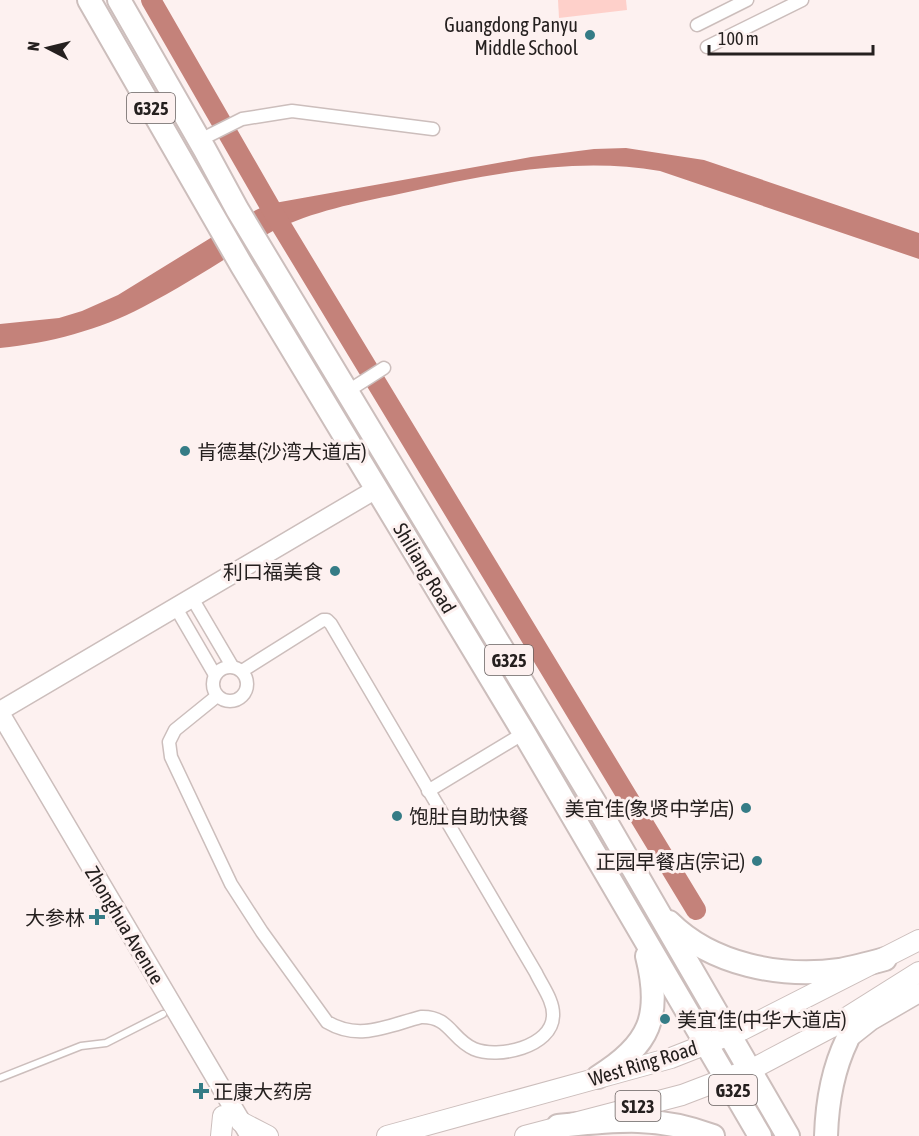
<svg xmlns="http://www.w3.org/2000/svg" width="919" height="1136" viewBox="0 0 919 1136" font-family="'Asap Condensed','Noto Sans SC',sans-serif">
	<style>
		.green { fill: #fed0ca }
		.water { fill: #c4827a }
		.lines { fill: none; stroke-linecap: round; stroke-linejoin: round }
		.river { stroke: #c4827a; stroke-width: 20 }
		.lane-casing { stroke: #ccbebc; stroke-width: 9 }
		.street-casing { stroke: #ccbebc; stroke-width: 15 }
		.secondary-casing { stroke: #ccbebc; stroke-width: 21 }
		.primary-casing { stroke: #ccbebc; stroke-width: 22 }
		.highway-casing { stroke: #ccbebc; stroke-width: 26 }
		.lane { stroke: #fff; stroke-width: 6 }
		.street { stroke: #fff; stroke-width: 12 }
		.secondary { stroke: #fff; stroke-width: 18 }
		.primary { stroke: #fff; stroke-width: 20 }
		.highway { stroke: #fff; stroke-width: 22 }
		.poi-dot { fill: #357c86; stroke: #fdf1f0; stroke-width: 2 }
		.labels { text-anchor: middle; dominant-baseline: central; stroke-width: 6; stroke-linejoin: round; paint-order: stroke }
		.shield { fill: #fdf1f0; stroke: #665f5e; stroke-width: 1.5 }
		.shield-label { font-size: 18px; font-weight: bold; fill: #25201f }
		.poi-label { font-size: 20px; fill: #25201f; stroke: #fdf1f0; text-anchor: end }
		.street-label { font-size: 20px; fill: #25201f; stroke: #fdf1f0 }
	</style>
	<rect width="100%" height="100%" fill="#fdf1f0"/>
	<!-- green -->
	<polygon class="green" points="558,0 626,0 627,10 559,18"/>
	<!-- water -->
	<path class="water" d="M626,148L704,160L919,233V259L660,171C572,156 485,175 399,194C356,203 313,211 273,231C229,255 188,284 143,307C99,330 50,343 0,348V324L59,318L82,311L118,295L256,210L269,204L531,157L594,149Z"/>
	<g class="lines">
		<!-- river -->
		<polyline class="river" points="151,0 276,217 696,910"/>
		<!-- lane casing -->
		<g class="lane-casing">
			<polyline id="lane" points="0,1078 81,1046 106,1043 163,1014"/>
		</g>
		<!-- street casing -->
		<g class="street-casing">
			<g id="street">
				<polyline points="697,25 747,0"/>
				<polyline points="707,47 802,0"/>
				<polyline points="200,140 242,119 292,111 433,129"/>
				<polyline points="348,391 384,368"/>
				<polyline points="192,598 232,666"/>
				<polyline points="176,608 215,675"/>
				<circle cx="230" cy="684" r="17"/>
				<path d="M217,696L175,730L169,742L171,757L231,884L262,932L327,1022C359,1041 387,1026 421,1017C450,1016 451,1039 474,1049C498,1059 552,1047 553,1016C554,1001 542,986 536,973L331,624L327,620H323L242,671"/>
				<polyline points="428,791 524,733"/>
			</g>
		</g>
		<!-- secondary casing -->
		<g class="secondary-casing">
			<g id="secondary">
				<polyline points="0,711 378,488"/>
				<polyline points="0,713 248,1133"/>
				<polyline points="847,1040 871,1021 919,993"/>
			</g>
		</g>
		<!-- primary casing -->
		<g class="primary-casing">
			<g id="primary">
				<polyline points="241,1122 268,1136"/>
				<polyline points="221,1136 223,1116"/>
				<polyline points="387,1136 671,1058 742,1030 919,940"/>
				<polyline points="525,1136 682,1095 758,1066 830,1028 919,972"/>
			</g>
		</g>
		<!-- highway casing -->
		<g class="highway-casing">
			<g id="highway">
				<polyline points="89,0 242,266 524,733 760,1136"/>
				<polyline points="119,0 205,150 237,209 598,808 788,1136"/>
				<path d="M669,922C712,965 781,978 840,970C855,967 870,963 885,959"/>
				<path d="M598,1077C650,1045 662,1016 647,956"/>
				<path d="M558,1126C616,1120 657,1115 713,1136"/>
				<path d="M826,1136C827,1104 833,1069 847,1040"/>
			</g>
		</g>
		<!-- lane -->
		<use href="#lane" class="lane"/>
		<!-- street -->
		<use href="#street" class="street"/>
		<!-- secondary -->
		<use href="#secondary" class="secondary"/>
		<!-- primary -->
		<use href="#primary" class="primary"/>
		<!-- highway -->
		<use href="#highway" class="highway"/>
	</g>
	<!-- markers -->
	<g class="poi-dot">
		<circle cx="590" cy="35" r="6"/>
		<circle cx="185" cy="451" r="6"/>
		<circle cx="335" cy="571" r="6"/>
		<circle cx="746" cy="808" r="6"/>
		<circle cx="397" cy="816" r="6"/>
		<circle cx="757" cy="861" r="6"/>
		<path d="M94 908h6v6h6v6h-6v6h-6v-6h-6v-6h6z"/>
		<circle cx="665" cy="1019" r="6"/>
		<path d="M198 1082h6v6h6v6h-6v6h-6v-6h-6v-6h6z"/>
	</g>
	<g class="labels">
		<!-- shield labels -->
		<g class="shield">
			<rect x="127" y="93" width="48" height="30" rx="4.5"/>
			<rect x="485" y="645" width="48" height="30" rx="4.5"/>
			<rect x="709" y="1075" width="48" height="30" rx="4.5"/>
			<rect x="615.5" y="1091" width="45" height="30" rx="4.5"/>
		</g>
		<g class="shield-label">
			<text x="151" y="108">G325</text>
			<text x="509" y="660">G325</text>
			<text x="733" y="1090">G325</text>
			<text x="638" y="1106">S123</text>
		</g>
		<!-- poi labels -->
		<g class="poi-label">
			<text x="578" y="24">Guangdong Panyu<tspan x="578" dy="23">Middle School</tspan></text>
			<text x="197" y="451" text-anchor="start">肯德基(沙湾大道店)</text>
			<text x="323" y="571">利口福美食</text>
			<text x="734" y="808">美宜佳(象贤中学店)</text>
			<text x="409" y="816" text-anchor="start">饱肚自助快餐</text>
			<text x="745" y="861">正园早餐店(宗记)</text>
			<text x="85" y="917">大参林</text>
			<text x="677" y="1019" text-anchor="start">美宜佳(中华大道店)</text>
			<text x="213" y="1091" text-anchor="start">正康大药房</text>
		</g>
		<!-- street labels -->
		<g class="street-label">
			<text transform="translate(425 568) rotate(59)">Shiliang Road</text>
			<text transform="translate(125 925) rotate(59)">Zhonghua Avenue</text>
			<text transform="translate(643 1063) rotate(-17)">West Ring Road</text>
		</g>
	</g>
	<!-- north arrow -->
	<g transform="translate(48 48) rotate(277)" stroke="#fdf1f0" stroke-width="4.5" paint-order="stroke">
	<path d="M0-4.5L10 22L0 15L-10 22Z" fill="#25201f"/>
	<text y="-9" font-size="16" font-weight="bold" text-anchor="middle" fill="#25201f">N</text>
	</g>
	<!-- scale -->
	<path d="M709 45v9h164v-9" fill="none" stroke="#25201f" stroke-width="3"/>
	<text x="718" y="45" font-size="18" fill="#25201f" stroke="#fdf1f0" stroke-width="4.5" paint-order="stroke">100 m</text>
</svg>
